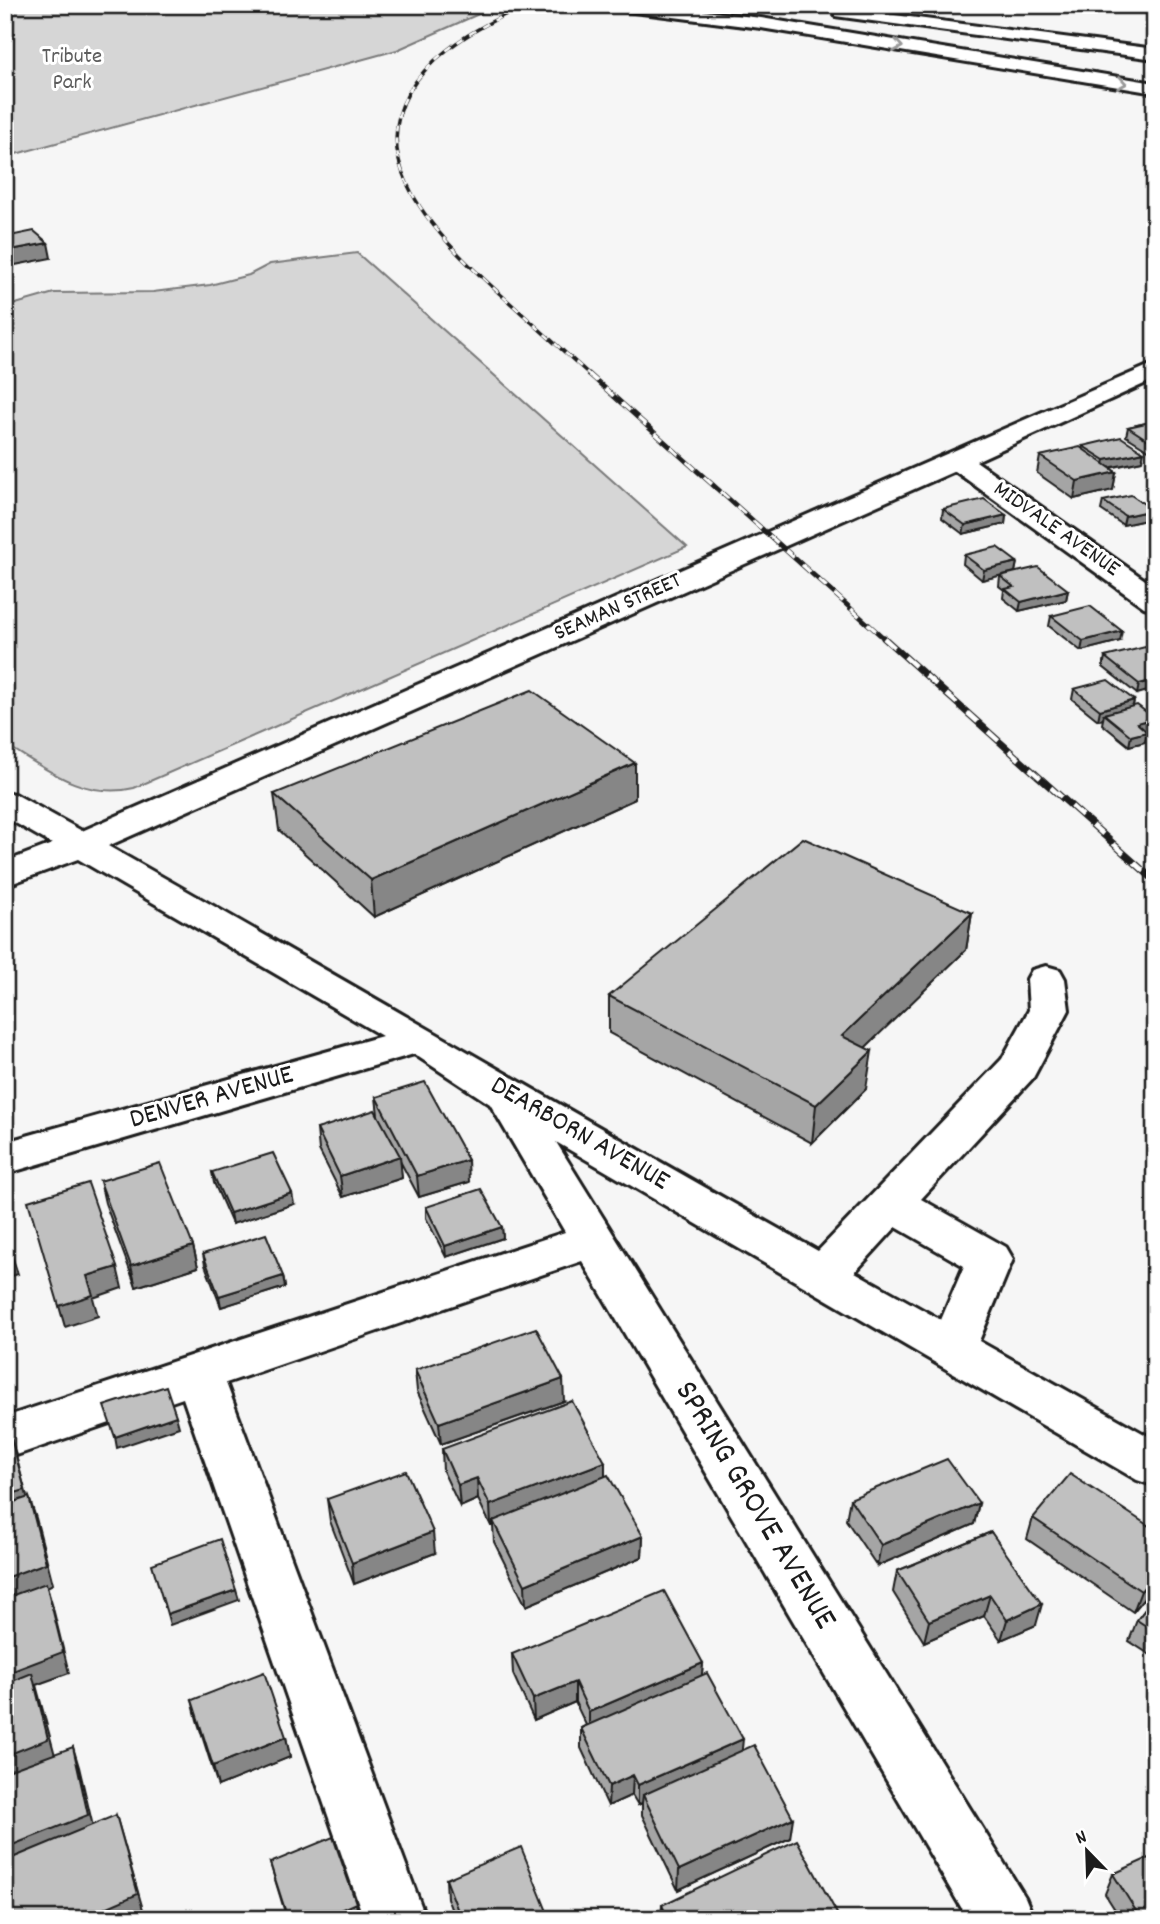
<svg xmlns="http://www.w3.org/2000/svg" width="1160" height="1924" viewBox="0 0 1160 1924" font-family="Dekko,sans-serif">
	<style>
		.green { fill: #d6d6d6; stroke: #797979; stroke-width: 2 }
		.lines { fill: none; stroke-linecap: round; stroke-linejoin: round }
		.minor-casing { stroke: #1c1c1c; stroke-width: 6 }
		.highway-casing { stroke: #1c1c1c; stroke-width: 6 }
		.minor { fill: #fff; fill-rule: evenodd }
		.highway { fill: #fff; fill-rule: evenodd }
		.rail-far2-casing { stroke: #1c1c1c; stroke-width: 3.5 }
		.rail-far1-casing { stroke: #1c1c1c; stroke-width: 5 }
		.rail-casing { stroke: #1c1c1c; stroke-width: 7 }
		.rail-far2 { stroke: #fff; stroke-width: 2.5; stroke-dasharray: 7; stroke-linecap: butt }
		.rail-far1 { stroke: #fff; stroke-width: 3.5; stroke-dasharray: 11; stroke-linecap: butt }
		.rail { stroke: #fff; stroke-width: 4.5; stroke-dasharray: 14; stroke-linecap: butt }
		.wall { fill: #a5a5a5; stroke: #1c1c1c; stroke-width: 2 }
		.shaded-wall { fill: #868686; stroke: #1c1c1c; stroke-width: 2 }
		.building { fill: #c0c0c0; stroke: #1c1c1c; stroke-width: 2 }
		.oneway { stroke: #999 }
		.labels { text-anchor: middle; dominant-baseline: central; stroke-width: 6; stroke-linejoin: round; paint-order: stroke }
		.far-park-label { font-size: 23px; fill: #5d5d5d; stroke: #fff }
		.far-street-label { font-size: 23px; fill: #1c1c1c; stroke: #fff }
		.street-label { font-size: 28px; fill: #1c1c1c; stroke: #fff }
		.near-street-label { font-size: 33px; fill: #1c1c1c; stroke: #fff }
	</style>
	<rect width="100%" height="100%" fill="#f6f6f6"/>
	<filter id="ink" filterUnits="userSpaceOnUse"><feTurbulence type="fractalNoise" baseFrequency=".0143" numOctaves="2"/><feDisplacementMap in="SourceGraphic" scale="14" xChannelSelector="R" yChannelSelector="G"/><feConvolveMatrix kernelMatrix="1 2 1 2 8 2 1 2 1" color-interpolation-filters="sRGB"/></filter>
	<g filter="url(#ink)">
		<!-- green -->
		<g class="green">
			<polygon points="5,5 499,5 397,50 5,157"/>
			<path d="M357,253L687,547L134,788C84,800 46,769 5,744V307L54,293L153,292L210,285L249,275L270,264Z"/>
		</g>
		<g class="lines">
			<!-- minor casing -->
			<g class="minor-casing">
				<path id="minor" d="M1155,363V379L976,461L1155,587V610L1144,607L955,471L108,846C345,980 580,1118 818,1251L1002,1059L1029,1010L1027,979L1032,970L1046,966L1060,970L1065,979L1069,1010L1033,1078L921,1199L1006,1247L1013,1259L979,1341L1155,1440V1486L1137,1480L556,1142L1025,1897L1034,1919H968L582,1261L226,1383L426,1919H364L183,1398L5,1459V1417L565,1232L490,1104L414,1054L5,1174V1142L382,1036L78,859L5,886V862L52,844L5,817V792L17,795L82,831ZM896,1227L964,1266L941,1320L855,1272Z"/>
			</g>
			<!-- highway casing -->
			<g class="highway-casing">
				<g id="highway">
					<polygon points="610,5 657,5 761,18 1155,83 1155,93 761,28 618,10"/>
					<polygon points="841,8 1155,49 1155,59 835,16 835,10"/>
				</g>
			</g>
			<!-- minor -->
			<use href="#minor" class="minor"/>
			<!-- highway -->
			<use href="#highway" class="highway"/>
			<!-- rail-far2 casing -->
			<g class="rail-far2-casing">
				<g id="rail-far2">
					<path d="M525,5C498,18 471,31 447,50C334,139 434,235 508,301C536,326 563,351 591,376"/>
					<polyline points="1104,5 1155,14"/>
				</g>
			</g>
			<!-- rail-far1 casing -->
			<g class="rail-far1-casing">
				<polyline id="rail-far1" points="589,374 886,640"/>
			</g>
			<!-- rail casing -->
			<g class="rail-casing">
				<polyline id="rail" points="884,638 1155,881"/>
			</g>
			<!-- rail-far2 -->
			<use href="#rail-far2" class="rail-far2"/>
			<!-- rail-far1 -->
			<use href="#rail-far1" class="rail-far1"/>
			<!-- rail -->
			<use href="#rail" class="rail"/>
		</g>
		<!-- wall -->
		<g class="wall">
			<polygon points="1129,5 1155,5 1155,10"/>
			<polygon points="1155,421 1155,449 1150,451 1126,436 1128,427"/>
			<polygon points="1083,446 1142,461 1110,468 1116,472 1113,490 1074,499 1037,473 1040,456 1082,449"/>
			<polygon points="1103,501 1151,516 1155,516 1155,534 1144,527 1146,520 1123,525 1101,510"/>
			<polygon points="943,509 1006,515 1005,524 963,534 942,518"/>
			<polygon points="964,555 1017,562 1015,572 982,580 963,564"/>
			<polygon points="1000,576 1068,590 1066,600 1019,611 1003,598 1004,590 999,586"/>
			<polygon points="1051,616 1120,641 1081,651 1049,626"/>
			<polygon points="1155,654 1137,694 1103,667 1105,657"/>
			<polygon points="1074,689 1134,700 1133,706 1148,714 1150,702 1155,700 1155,728 1152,726 1151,729 1145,730 1147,732 1145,742 1129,746 1102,724 1103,719 1098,720 1072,699"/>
			<polygon points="274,794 635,799 374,917 279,830"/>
			<polygon points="972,913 966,950 865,1047 866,1089 812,1143 609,1033 609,996"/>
			<polygon points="376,1097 469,1182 419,1197 400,1161 402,1178 343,1197 319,1150 317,1129 378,1115"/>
			<polygon points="212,1172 294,1204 232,1224 214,1183"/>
			<polygon points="100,1181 193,1246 198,1267 136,1287 105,1203"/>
			<polygon points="426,1207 502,1227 503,1238 446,1257 426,1218"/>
			<polygon points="203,1254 283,1276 285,1287 221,1307 205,1265"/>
			<polygon points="415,1370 564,1401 441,1444 417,1391"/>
			<polygon points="442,1449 605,1462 605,1476 643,1536 642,1557 526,1606 494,1542 493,1526 491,1526 478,1499 460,1507 443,1471"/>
			<polygon points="327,1499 435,1553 354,1584 330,1521"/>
			<polygon points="850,1499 979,1503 974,1524 877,1566 846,1520"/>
			<polygon points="1033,1518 1155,1585 1133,1612 1027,1539"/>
			<polygon points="991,1532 1036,1625 1001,1640 984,1616 924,1642 893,1592 897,1571"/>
			<polygon points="1155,1596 1155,1658 1129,1641 1137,1620"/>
			<polygon points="512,1654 703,1663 702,1675 742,1751 790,1838 678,1890 642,1815 642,1803 638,1805 632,1795 608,1806 581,1748 581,1728 586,1725 575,1702 534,1720 513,1674"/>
			<polygon points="192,1700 286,1737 290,1757 218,1786 197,1720"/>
			<polygon points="270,1863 358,1913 344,1919 287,1919"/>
			<polygon points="1113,1874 1155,1919 1121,1919 1105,1894"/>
			<polygon points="446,1879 550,1919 455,1919 447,1898"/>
			<polygon points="662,1905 840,1919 661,1919"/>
		</g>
		<!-- shaded-wall -->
		<g class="shaded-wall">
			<polygon points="48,243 51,258 5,267 5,251"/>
			<polygon points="1155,441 1155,449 1150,451 1151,442"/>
			<polygon points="1144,452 1142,461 1103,469 1105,460"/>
			<polygon points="1116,472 1113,490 1074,499 1077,481"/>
			<polygon points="1153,510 1151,519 1146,518 1146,520 1123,525 1125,516"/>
			<polygon points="1006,515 1005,524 963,534 965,525"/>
			<polygon points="1017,562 1015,572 982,580 984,570"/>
			<polygon points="1068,590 1066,600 1019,611 1021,602"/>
			<polygon points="1122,631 1120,641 1081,651 1083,641"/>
			<polygon points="1155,680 1155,689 1137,694 1139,684"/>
			<polygon points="1134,700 1132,710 1104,714 1103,719 1098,720 1100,710"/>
			<polygon points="1154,718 1151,729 1134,733 1137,723"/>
			<polygon points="1147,732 1145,742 1129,746 1131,736"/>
			<polygon points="635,763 635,799 374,917 371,880"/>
			<polygon points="972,913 966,950 838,1074 842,1036"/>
			<polygon points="872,1051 866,1089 812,1143 816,1105"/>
			<polygon points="400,1156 402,1178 343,1197 340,1176"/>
			<polygon points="468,1160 469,1182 419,1197 417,1176"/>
			<polygon points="292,1193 294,1204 232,1224 230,1213"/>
			<polygon points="502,1227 503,1238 446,1257 445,1246"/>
			<polygon points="193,1246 198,1267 136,1287 131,1266"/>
			<polygon points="11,1253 18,1274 5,1278 5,1255"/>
			<polygon points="117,1267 122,1288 93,1298 98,1316 65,1327 59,1306 87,1276"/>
			<polygon points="283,1276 285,1287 221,1307 219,1296"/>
			<polygon points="5,1286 9,1299 5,1300"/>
			<polygon points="563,1379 564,1401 441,1444 439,1423"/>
			<polygon points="176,1416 179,1427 117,1448 115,1437"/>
			<polygon points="10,1434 31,1511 5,1520 5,1496"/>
			<polygon points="605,1462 605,1483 493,1521 493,1526 491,1526 490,1505"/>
			<polygon points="477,1478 478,1499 460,1507 458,1485"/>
			<polygon points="29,1497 36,1518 53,1584 47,1587 52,1604 69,1673 36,1685 56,1759 5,1780 5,1578"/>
			<polygon points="979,1503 974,1524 877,1566 881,1545"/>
			<polygon points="433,1532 435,1553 354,1584 352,1563"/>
			<polygon points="643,1536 642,1557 526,1606 525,1585"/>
			<polygon points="1155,1574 1155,1585 1133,1612 1141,1591"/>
			<polygon points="236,1590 239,1600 170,1625 167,1614"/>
			<polygon points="990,1595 984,1616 924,1642 929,1621"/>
			<polygon points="1042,1604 1036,1625 1001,1640 1007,1620"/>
			<polygon points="703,1663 701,1684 589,1733 589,1712"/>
			<polygon points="575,1682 575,1702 534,1720 533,1699"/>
			<polygon points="286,1737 290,1757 218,1786 213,1766"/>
			<polygon points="743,1739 741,1759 643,1795 642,1803 638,1805 638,1785"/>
			<polygon points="73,1747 79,1767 95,1835 5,1870 5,1848"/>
			<polygon points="633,1775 632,1795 608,1806 609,1786"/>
			<polygon points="116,1815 144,1913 132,1919 80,1919"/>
			<polygon points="793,1818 790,1838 678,1890 679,1870"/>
			<polygon points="356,1903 358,1913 344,1919 320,1919"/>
		</g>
		<!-- building -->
		<g class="building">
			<polygon points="34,231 48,243 5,251 5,237"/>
			<polygon points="1155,421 1155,441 1151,442 1128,427"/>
			<polygon points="1121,437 1144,452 1105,460 1083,446"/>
			<polygon points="1080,447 1116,472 1077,481 1040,456"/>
			<polygon points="1131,495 1153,510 1125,516 1103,501"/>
			<polygon points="984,499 1006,515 965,525 943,509"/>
			<polygon points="1155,516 1155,524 1146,518"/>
			<polygon points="997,547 1017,562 984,570 964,555"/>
			<polygon points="1038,567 1068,590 1021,602 1005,589 1014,587 1000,576"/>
			<polygon points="1090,606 1122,631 1083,641 1051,616"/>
			<polygon points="1145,647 1155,654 1155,680 1139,684 1105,657"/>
			<polygon points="1108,680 1134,700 1100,710 1074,689"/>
			<polygon points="532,690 635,763 371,880 274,794"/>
			<polygon points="1137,705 1154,718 1137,723 1147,732 1131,736 1104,714"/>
			<polygon points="803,838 972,913 842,1036 872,1051 816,1105 609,996"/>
			<polygon points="425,1082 468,1160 417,1176 376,1097"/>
			<polygon points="375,1110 400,1156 340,1176 317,1129"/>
			<polygon points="273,1153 292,1193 230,1213 212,1172"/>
			<polygon points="160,1163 193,1246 131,1266 100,1181"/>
			<polygon points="88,1183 117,1267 87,1276 93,1295 59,1306 28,1201"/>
			<polygon points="481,1189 502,1227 445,1246 426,1207"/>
			<polygon points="5,1233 11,1253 5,1255"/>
			<polygon points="266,1234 283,1276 219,1296 203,1254"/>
			<polygon points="536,1328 563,1379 439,1423 415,1370"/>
			<polygon points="166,1386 176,1416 115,1437 104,1406"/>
			<polygon points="572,1401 605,1462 490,1505 477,1478 458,1485 442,1449"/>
			<polygon points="10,1434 25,1490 5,1496 5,1436"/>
			<polygon points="947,1459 979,1503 881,1545 850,1499"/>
			<polygon points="406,1471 433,1532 352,1563 327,1499"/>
			<polygon points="1070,1474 1155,1530 1155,1574 1141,1591 1033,1518"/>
			<polygon points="608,1475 643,1536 525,1585 493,1521"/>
			<polygon points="29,1497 46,1563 5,1578 5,1505"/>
			<polygon points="991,1532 1042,1604 1007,1620 990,1595 929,1621 897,1571"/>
			<polygon points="220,1539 236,1590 167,1614 152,1564"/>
			<polygon points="46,1583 63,1652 5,1674 5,1598"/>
			<polygon points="664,1591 703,1663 589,1712 575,1682 533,1699 512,1654"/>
			<polygon points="1155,1596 1155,1632 1137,1620"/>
			<polygon points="264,1672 286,1737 213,1766 192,1700"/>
			<polygon points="32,1673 48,1739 5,1756 5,1684"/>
			<polygon points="707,1673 743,1739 638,1785 633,1775 609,1786 581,1728"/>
			<polygon points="754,1745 793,1818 679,1870 643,1795"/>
			<polygon points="73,1747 88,1815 5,1848 5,1772"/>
			<polygon points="116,1815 138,1894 80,1919 5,1919 5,1861"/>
			<polygon points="333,1837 356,1903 320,1919 288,1919 270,1863"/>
			<polygon points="797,1840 840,1919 668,1919 662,1905"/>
			<polygon points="521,1847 550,1919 461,1919 446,1879"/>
			<polygon points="1155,1855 1155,1919 1141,1919 1113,1874"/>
		</g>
		<!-- one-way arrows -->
		<defs><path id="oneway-chevron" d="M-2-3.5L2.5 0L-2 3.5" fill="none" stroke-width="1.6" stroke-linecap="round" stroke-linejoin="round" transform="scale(1.75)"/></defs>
		<g class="oneway">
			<use href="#oneway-chevron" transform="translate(898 46) rotate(10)"/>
			<use href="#oneway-chevron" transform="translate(1122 83) rotate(9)"/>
		</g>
	</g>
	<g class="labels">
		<!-- far-park labels -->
		<g class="far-park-label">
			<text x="72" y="57">Tribute<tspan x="72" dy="26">Park</tspan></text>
		</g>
		<!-- far-street labels -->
		<g class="far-street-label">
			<text transform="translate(1056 530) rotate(35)">MIDVALE AVENUE</text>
			<text transform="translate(618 608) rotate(-24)">SEAMAN STREET</text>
		</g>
		<!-- street labels -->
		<g class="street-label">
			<text transform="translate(212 1099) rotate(-16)">DENVER AVENUE</text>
			<text transform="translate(579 1135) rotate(30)">DEARBORN AVENUE</text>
		</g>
		<!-- near-street labels -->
		<g class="near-street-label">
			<text transform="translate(754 1506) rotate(59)">SPRING GROVE AVENUE</text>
		</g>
	</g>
	<!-- margin -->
	<rect width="1160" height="1924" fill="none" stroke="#fff" stroke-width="28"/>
	<rect x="14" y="14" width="1132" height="1896" fill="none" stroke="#1c1c1c" stroke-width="2.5" filter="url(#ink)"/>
	<!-- north arrow -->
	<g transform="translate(1087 1851) rotate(337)" stroke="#ffffff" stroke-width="5" paint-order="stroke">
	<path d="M0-5L12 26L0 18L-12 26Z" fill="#1c1c1c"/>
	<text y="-10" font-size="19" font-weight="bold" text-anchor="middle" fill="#1c1c1c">N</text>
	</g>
</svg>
